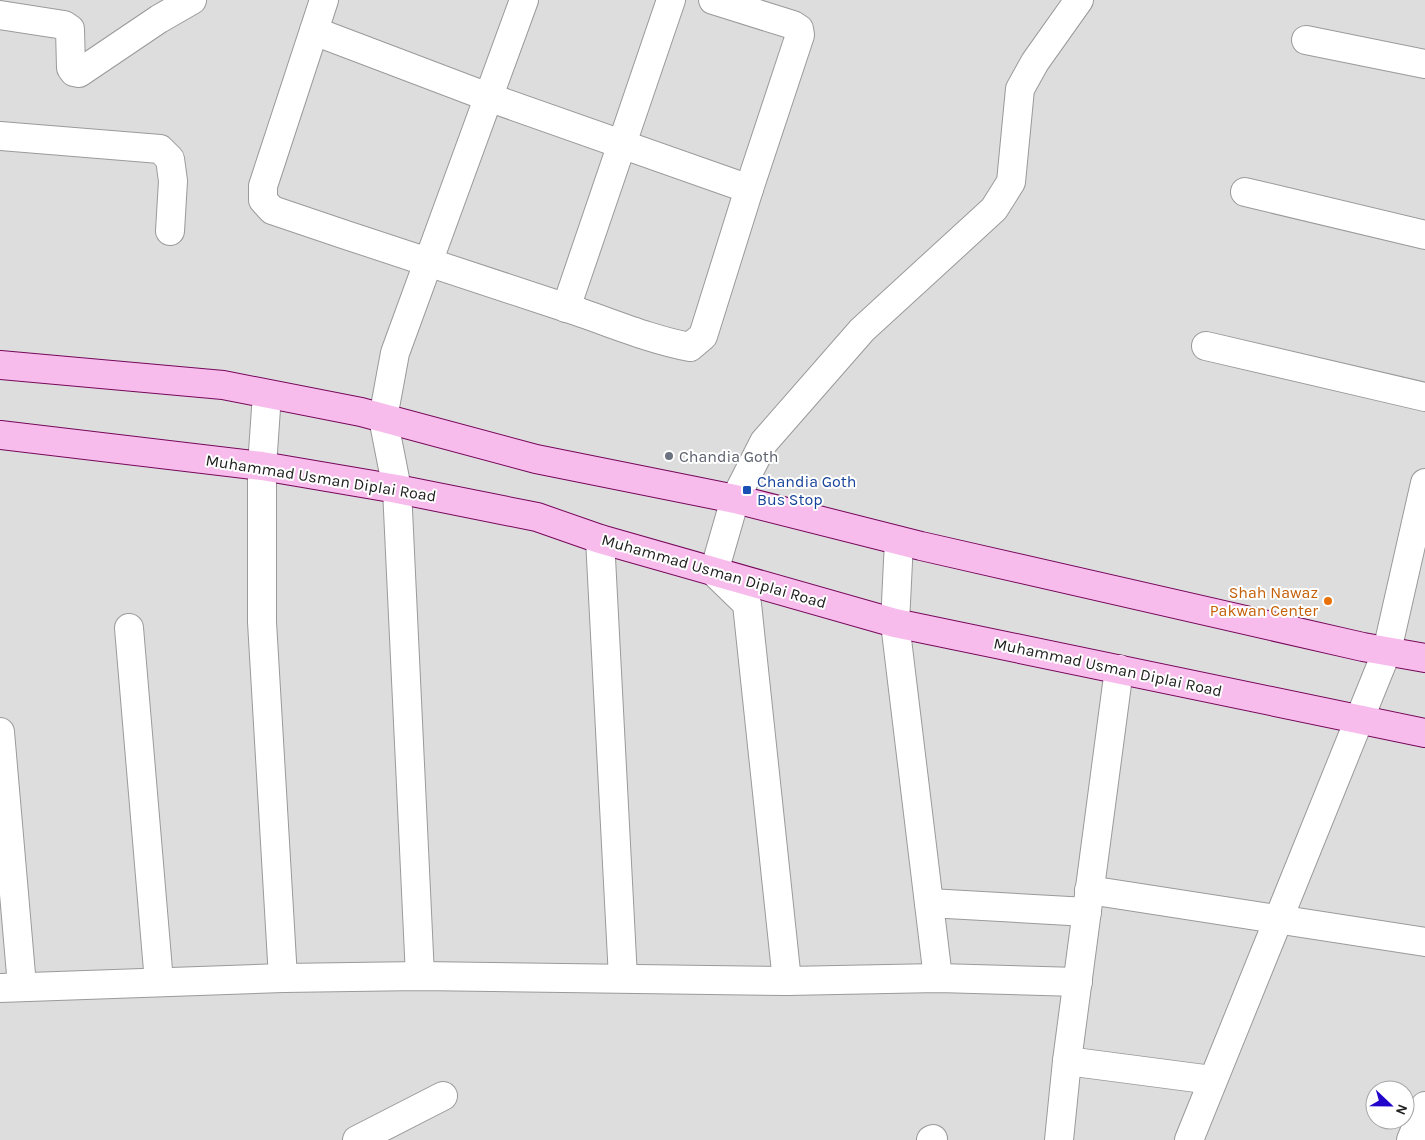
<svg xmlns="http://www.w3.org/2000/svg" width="1425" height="1140" viewBox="0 0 1425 1140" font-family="Karla,sans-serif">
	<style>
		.residential { fill: #ddddde; fill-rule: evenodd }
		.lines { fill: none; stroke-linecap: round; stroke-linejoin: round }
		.street-casing { stroke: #9a9a9a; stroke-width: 30 }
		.secondary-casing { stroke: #76075a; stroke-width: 30 }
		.street { stroke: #fff; stroke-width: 28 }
		.secondary { stroke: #f8bcec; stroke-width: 28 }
		.worship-dot { fill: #6b7280; stroke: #fff; stroke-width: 2 }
		.transit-dot { fill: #1a4fb4; stroke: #fff; stroke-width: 2 }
		.food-dot { fill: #e8710a; stroke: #fff; stroke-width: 2 }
		.labels { text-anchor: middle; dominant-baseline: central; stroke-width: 4; stroke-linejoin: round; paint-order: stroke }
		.worship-label { font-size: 16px; fill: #5b616d; stroke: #fff; text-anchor: start }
		.street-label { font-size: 16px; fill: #202020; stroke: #fff }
		.transit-label { font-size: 16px; fill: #164399; stroke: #fff; text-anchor: start }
		.food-label { font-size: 16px; fill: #c56008; stroke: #fff; text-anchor: end }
	</style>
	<rect width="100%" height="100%" fill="#eee6f0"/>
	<!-- residential -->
	<path class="residential" d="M0,0H1425V1140H0ZM1375,1090H1405V1120H1375Z"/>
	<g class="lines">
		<!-- street casing -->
		<g class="street-casing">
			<g id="street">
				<path d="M324,0L263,186V200L272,210C369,243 466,275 564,307C605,320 647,339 690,347L703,336L749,189L800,35L799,29L793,25L713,0"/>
				<polyline points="0,15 64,25 70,29 71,68 74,72 79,73 159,19 192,0"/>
				<polyline points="314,31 488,97 749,189"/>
				<polyline points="1306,40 1425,64"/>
				<polyline points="0,136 160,149 170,159 173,181 170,231"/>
				<polyline points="1245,192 1425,235"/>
				<polyline points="566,308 671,0"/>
				<polyline points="1206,346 1425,397"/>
				<polyline points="267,394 262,466 262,622 283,978"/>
				<polyline points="600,539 623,978"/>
				<polyline points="899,541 895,623 938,978"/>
				<polyline points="129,628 159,982"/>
				<polyline points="0,732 22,986"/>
				<polyline points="1089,890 1425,942"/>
				<polyline points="929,903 1087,912"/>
				<polyline points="420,976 397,489 383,418 395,353 524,0"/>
				<polyline points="787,981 747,604 714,572 735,499 764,442 862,330 994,209 1011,182 1020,89 1035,62 1079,0"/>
				<polyline points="0,988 283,978 420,976 787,981 938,978 1078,982"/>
				<polyline points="1067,1061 1212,1080"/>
				<polyline points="357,1140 443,1096"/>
				<polyline points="931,1140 933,1139"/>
				<polyline points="1059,1140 1067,1061 1119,669"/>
				<polyline points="1189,1140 1387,651 1425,483"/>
				<polyline points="1411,1140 1425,1106"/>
			</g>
		</g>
		<!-- secondary casing -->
		<g class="secondary-casing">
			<g id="secondary">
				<polyline points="0,365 223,385 361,412 536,459 735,499 921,546 1363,647 1425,658"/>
				<polyline points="0,435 262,466 397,489 537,517 600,539 895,623 1425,733"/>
			</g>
		</g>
		<!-- street -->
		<use href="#street" class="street"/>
		<!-- secondary -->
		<use href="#secondary" class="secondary"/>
	</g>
	<!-- markers -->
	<circle class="worship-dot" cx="669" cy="456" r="5"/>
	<rect class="transit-dot" x="742" y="485" width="10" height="10" rx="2.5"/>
	<circle class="food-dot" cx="1328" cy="601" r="5"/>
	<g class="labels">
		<!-- worship labels -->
		<g class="worship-label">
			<text x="679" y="456">Chandia Goth</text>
		</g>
		<!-- street labels -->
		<g class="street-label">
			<text transform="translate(321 478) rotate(9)">Muhammad Usman Diplai Road</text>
			<text transform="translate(714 571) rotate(16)">Muhammad Usman Diplai Road</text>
			<text transform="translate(1108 667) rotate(12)">Muhammad Usman Diplai Road</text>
		</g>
		<!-- transit labels -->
		<g class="transit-label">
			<text x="757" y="481">Chandia Goth<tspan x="757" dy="18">Bus Stop</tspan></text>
		</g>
		<!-- food labels -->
		<g class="food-label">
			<text x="1318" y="592">Shah Nawaz<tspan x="1318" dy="18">Pakwan Center</tspan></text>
		</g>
	</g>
	<!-- north arrow -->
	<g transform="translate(1390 1105) rotate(112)"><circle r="24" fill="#ffffff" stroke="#a6a6a6"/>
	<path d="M0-4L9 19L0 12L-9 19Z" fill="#2205ca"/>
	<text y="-8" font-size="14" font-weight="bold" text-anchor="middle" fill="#202020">N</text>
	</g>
</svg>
